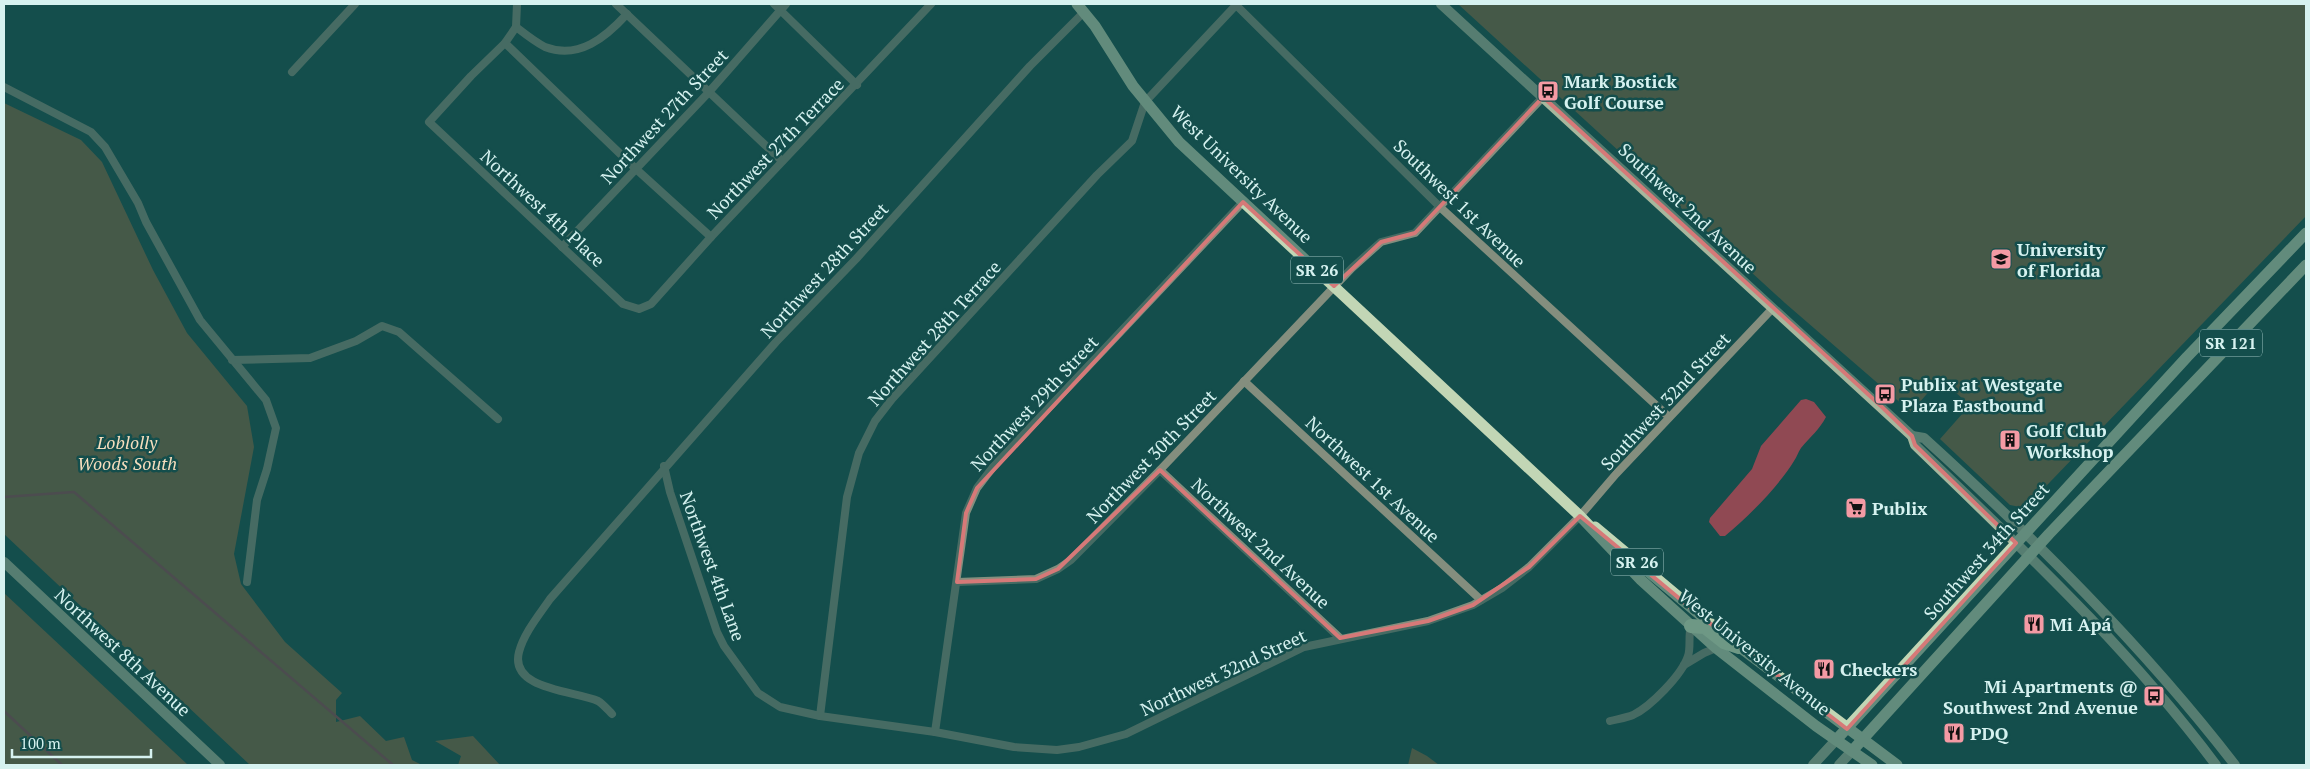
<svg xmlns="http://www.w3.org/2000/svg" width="2310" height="769" viewBox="0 0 2310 769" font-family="'PT Serif',serif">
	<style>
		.green { fill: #816644 }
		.water { fill: #904953 }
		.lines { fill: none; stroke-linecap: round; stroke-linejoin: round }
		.stream { stroke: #904953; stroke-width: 2.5 }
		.street { stroke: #848e7e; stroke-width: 8 }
		.secondary { stroke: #a7b79d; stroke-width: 10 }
		.primary { stroke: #c2d6b5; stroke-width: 11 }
		.highway { stroke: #dbf2cb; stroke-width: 14 }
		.marked { fill: none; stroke: #d67978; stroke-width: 4; stroke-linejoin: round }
		.labels { text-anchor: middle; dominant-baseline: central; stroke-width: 5; stroke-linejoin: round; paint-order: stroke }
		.shield { fill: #144e4c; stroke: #9cc1bf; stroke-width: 1 }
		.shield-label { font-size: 16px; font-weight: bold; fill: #d6f2f0 }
		.poi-label { font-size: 18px; font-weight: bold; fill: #d6f2f0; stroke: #144e4c; text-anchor: start }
		.street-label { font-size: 18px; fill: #d6f2f0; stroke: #144e4c }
		.park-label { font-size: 18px; font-style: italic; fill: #f6ddbd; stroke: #144e4c }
	</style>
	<rect width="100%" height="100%" fill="#144e4c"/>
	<!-- green -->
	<g class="green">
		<polygon points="1458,4 2306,4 2306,216 2025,508 2010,505 1940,439 1970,405 1940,379 1911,412 1785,303"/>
		<polygon points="4,103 81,140 102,162 153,270 187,333 247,406 254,447 234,554 241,584 285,642 342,693 336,700 336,722 360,716 386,741 404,737 412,760 422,765 250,765 4,534"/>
		<polygon points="4,593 188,765 4,765"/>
		<polygon points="473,736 500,765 458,765 461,756 435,741"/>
		<polygon points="1412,748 1427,756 1439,765 1408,765"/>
	</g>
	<!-- water -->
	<path class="water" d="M1806,399L1814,402L1826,417C1820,429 1810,437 1801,448C1798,452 1797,457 1794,461C1778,487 1748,517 1725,536H1720L1709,522L1710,518L1752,469L1761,446L1801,400Z"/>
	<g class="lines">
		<!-- stream -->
		<g class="stream">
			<polyline points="4,497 74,492 393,765"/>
			<polyline points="4,711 62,765"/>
		</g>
		<!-- street -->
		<g class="street">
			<polyline points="517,4 516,27 505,43 471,76 429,122 623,304 639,309 651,304 711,237 931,4"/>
			<polyline points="616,4 782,161"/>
			<polyline points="774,4 857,85"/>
			<polyline points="1236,5 1441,208 1669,417"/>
			<path d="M516,27C525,34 535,42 545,47C579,60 606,37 627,14"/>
			<polyline points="505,43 636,169 711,237"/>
			<polyline points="292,72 355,4"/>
			<polyline points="4,87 91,132 105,147 138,203 146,222 200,320 266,400 276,428 267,469 257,500 247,582"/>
			<polyline points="562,247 709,92 786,4"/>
			<polyline points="232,360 310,358 356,341 382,326 399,332 498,419"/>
			<polyline points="1244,381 1481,600"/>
			<polyline points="664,466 670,492 717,632 724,646 758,693 780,707 820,716 935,732 1014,747 1057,750 1079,747 1126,734 1304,647 1428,621 1473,605 1502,588 1529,567 1580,516 1616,474 1773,308"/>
			<polyline points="1160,470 1340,638"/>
			<polyline points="957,582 1036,579 1058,569 1071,560 1160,470 1352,268 1381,242 1415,233 1543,97"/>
			<polyline points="1684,665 1704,653 1716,648"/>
			<path d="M612,714C608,710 603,704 598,701C576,691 509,690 519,652C524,633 539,615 550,599L776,342L856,259L1030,66L1084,12"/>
			<polyline points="820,716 847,497 859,453 875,421 892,399 1097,175 1132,141 1145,102 1237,4"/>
			<path d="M1610,721C1617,719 1626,718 1633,715C1650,707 1682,675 1688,656C1691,647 1688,636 1691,626"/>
			<polyline points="935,732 966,513 977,488 993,467 1243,202"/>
		</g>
		<!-- secondary -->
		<g class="secondary">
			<path d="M1441,4L1912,436L1915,445C2021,548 2127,646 2216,765"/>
			<path d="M1912,436L1924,438C2035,539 2143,646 2235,765"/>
			<polyline points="4,562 220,765"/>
			<polyline points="1813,765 1836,740"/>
			<polyline points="1839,765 1852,751"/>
		</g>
		<!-- primary -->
		<g class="primary">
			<polyline points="1077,4 1095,26 1133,86 1179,142 1580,516 1641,580 1716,648 1816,726 1872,765"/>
			<polyline points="1595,527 1717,629"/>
			<polyline points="1733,642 1897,765"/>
			<polyline points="1836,740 2187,357 2306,233"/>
			<polyline points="1852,751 2049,534 2306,265"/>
		</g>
		<!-- highway -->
		<polyline class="highway" points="1691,626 1705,627 1724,642 1739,647"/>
	</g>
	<!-- marked area -->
	<path d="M0 0H2310V769H0ZM1543,97L1882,407L1912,436L1915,445L2016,543L1847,729L1698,614L1580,516L1529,567L1473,605L1428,621L1340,638L1160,470L1058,569L1036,579L957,582L966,513L977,488L1243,202L1334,286L1381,242L1415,233Z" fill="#144e4c" fill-opacity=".55" fill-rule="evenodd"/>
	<path class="marked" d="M1543,97L1882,407L1912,436L1915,445L2016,543L1847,729L1698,614L1580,516L1529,567L1473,605L1428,621L1340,638L1160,470L1058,569L1036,579L957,582L966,513L977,488L1243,202L1334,286L1381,242L1415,233Z"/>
	<!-- icons -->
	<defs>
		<g id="bus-square" transform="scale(1.125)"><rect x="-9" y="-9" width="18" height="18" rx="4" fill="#f49aa4" stroke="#144e4c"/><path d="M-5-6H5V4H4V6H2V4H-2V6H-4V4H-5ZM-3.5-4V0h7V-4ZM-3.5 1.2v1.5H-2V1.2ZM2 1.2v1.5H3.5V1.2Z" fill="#111"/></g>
		<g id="university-square" transform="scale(1.125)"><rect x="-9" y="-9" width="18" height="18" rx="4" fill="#f49aa4" stroke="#144e4c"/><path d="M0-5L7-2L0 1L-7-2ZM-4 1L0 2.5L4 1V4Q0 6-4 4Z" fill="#111"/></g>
		<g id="building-square" transform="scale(1.125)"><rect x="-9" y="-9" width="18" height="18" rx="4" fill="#f49aa4" stroke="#144e4c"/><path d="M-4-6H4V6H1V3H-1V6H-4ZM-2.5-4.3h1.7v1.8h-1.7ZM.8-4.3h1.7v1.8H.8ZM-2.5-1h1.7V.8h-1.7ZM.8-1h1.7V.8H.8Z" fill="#111"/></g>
		<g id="supermarket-square" transform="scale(1.125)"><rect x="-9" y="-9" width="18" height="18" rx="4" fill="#f49aa4" stroke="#144e4c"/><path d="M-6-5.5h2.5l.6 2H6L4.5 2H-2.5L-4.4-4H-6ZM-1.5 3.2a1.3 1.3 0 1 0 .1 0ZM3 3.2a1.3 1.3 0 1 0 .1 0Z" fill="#111"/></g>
		<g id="restaurant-square" transform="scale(1.125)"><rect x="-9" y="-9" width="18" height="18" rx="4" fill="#f49aa4" stroke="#144e4c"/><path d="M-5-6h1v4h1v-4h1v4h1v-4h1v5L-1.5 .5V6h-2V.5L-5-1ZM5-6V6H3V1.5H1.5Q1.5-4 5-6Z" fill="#111"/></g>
	</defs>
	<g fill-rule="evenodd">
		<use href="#bus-square" x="1548" y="91"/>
		<use href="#university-square" x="2001" y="259"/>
		<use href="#bus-square" x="1885" y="394"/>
		<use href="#building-square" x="2010" y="440"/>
		<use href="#supermarket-square" x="1856" y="508"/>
		<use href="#restaurant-square" x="2034" y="624"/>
		<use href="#restaurant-square" x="1824" y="669"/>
		<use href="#bus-square" x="2154" y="696"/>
		<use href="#restaurant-square" x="1954" y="733"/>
	</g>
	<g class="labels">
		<!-- shield labels -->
		<g class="shield">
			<rect x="1291" y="256.5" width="52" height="27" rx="4"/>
			<rect x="2200" y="329.5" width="62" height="27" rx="4"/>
			<rect x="1611" y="548.5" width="52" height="27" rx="4"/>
		</g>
		<g class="shield-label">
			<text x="1317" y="270">SR 26</text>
			<text x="2231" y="343">SR 121</text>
			<text x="1637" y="562">SR 26</text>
		</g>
		<!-- poi labels -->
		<g class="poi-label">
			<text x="1564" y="81">Mark Bostick<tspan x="1564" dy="21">Golf Course</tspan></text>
			<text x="2017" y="249">University<tspan x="2017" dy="21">of Florida</tspan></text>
			<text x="1901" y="384">Publix at Westgate<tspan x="1901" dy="21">Plaza Eastbound</tspan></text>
			<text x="2026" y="430">Golf Club<tspan x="2026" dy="21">Workshop</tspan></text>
			<text x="1872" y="508">Publix</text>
			<text x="2050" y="624">Mi Apá</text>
			<text x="1840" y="669">Checkers</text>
			<text x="2138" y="686" text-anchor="end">Mi Apartments @<tspan x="2138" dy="21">Southwest 2nd Avenue</tspan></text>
			<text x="1970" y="733">PDQ</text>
		</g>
		<!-- street labels -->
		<g class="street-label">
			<text transform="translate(664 116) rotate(-47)">Northwest 27th Street</text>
			<text transform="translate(775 148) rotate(-46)">Northwest 27th Terrace</text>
			<text transform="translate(1242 174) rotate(44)">West University Avenue</text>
			<text transform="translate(1460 203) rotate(44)">Southwest 1st Avenue</text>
			<text transform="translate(543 208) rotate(43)">Northwest 4th Place</text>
			<text transform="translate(1688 208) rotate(43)">Southwest 2nd Avenue</text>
			<text transform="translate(824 270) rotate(-47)">Northwest 28th Street</text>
			<text transform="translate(934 333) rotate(-48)">Northwest 28th Terrace</text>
			<text transform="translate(1665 401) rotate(-47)">Southwest 32nd Street</text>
			<text transform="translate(1034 403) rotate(-47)">Northwest 29th Street</text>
			<text transform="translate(1151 456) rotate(-46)">Northwest 30th Street</text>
			<text transform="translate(1373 479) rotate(43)">Northwest 1st Avenue</text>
			<text transform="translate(1261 543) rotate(43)">Northwest 2nd Avenue</text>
			<text transform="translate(1986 551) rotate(-48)">Southwest 34th Street</text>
			<text transform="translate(713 566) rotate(70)">Northwest 4th Lane</text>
			<text transform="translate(123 652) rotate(43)">Northwest 8th Avenue</text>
			<text transform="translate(1755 652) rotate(39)">West University Avenue</text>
			<text transform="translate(1223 672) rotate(-25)">Northwest 32nd Street</text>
		</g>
		<!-- park labels -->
		<g class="park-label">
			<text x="127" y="442">Loblolly<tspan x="127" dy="21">Woods South</tspan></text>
		</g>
	</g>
	<!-- border -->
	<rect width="2310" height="769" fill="none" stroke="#d6f2f0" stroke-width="10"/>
	<!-- scale -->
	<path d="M12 749v8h139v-8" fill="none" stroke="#d6f2f0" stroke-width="2.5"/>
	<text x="20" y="749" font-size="15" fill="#d6f2f0" stroke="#144e4c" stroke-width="4" paint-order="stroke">100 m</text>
</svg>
